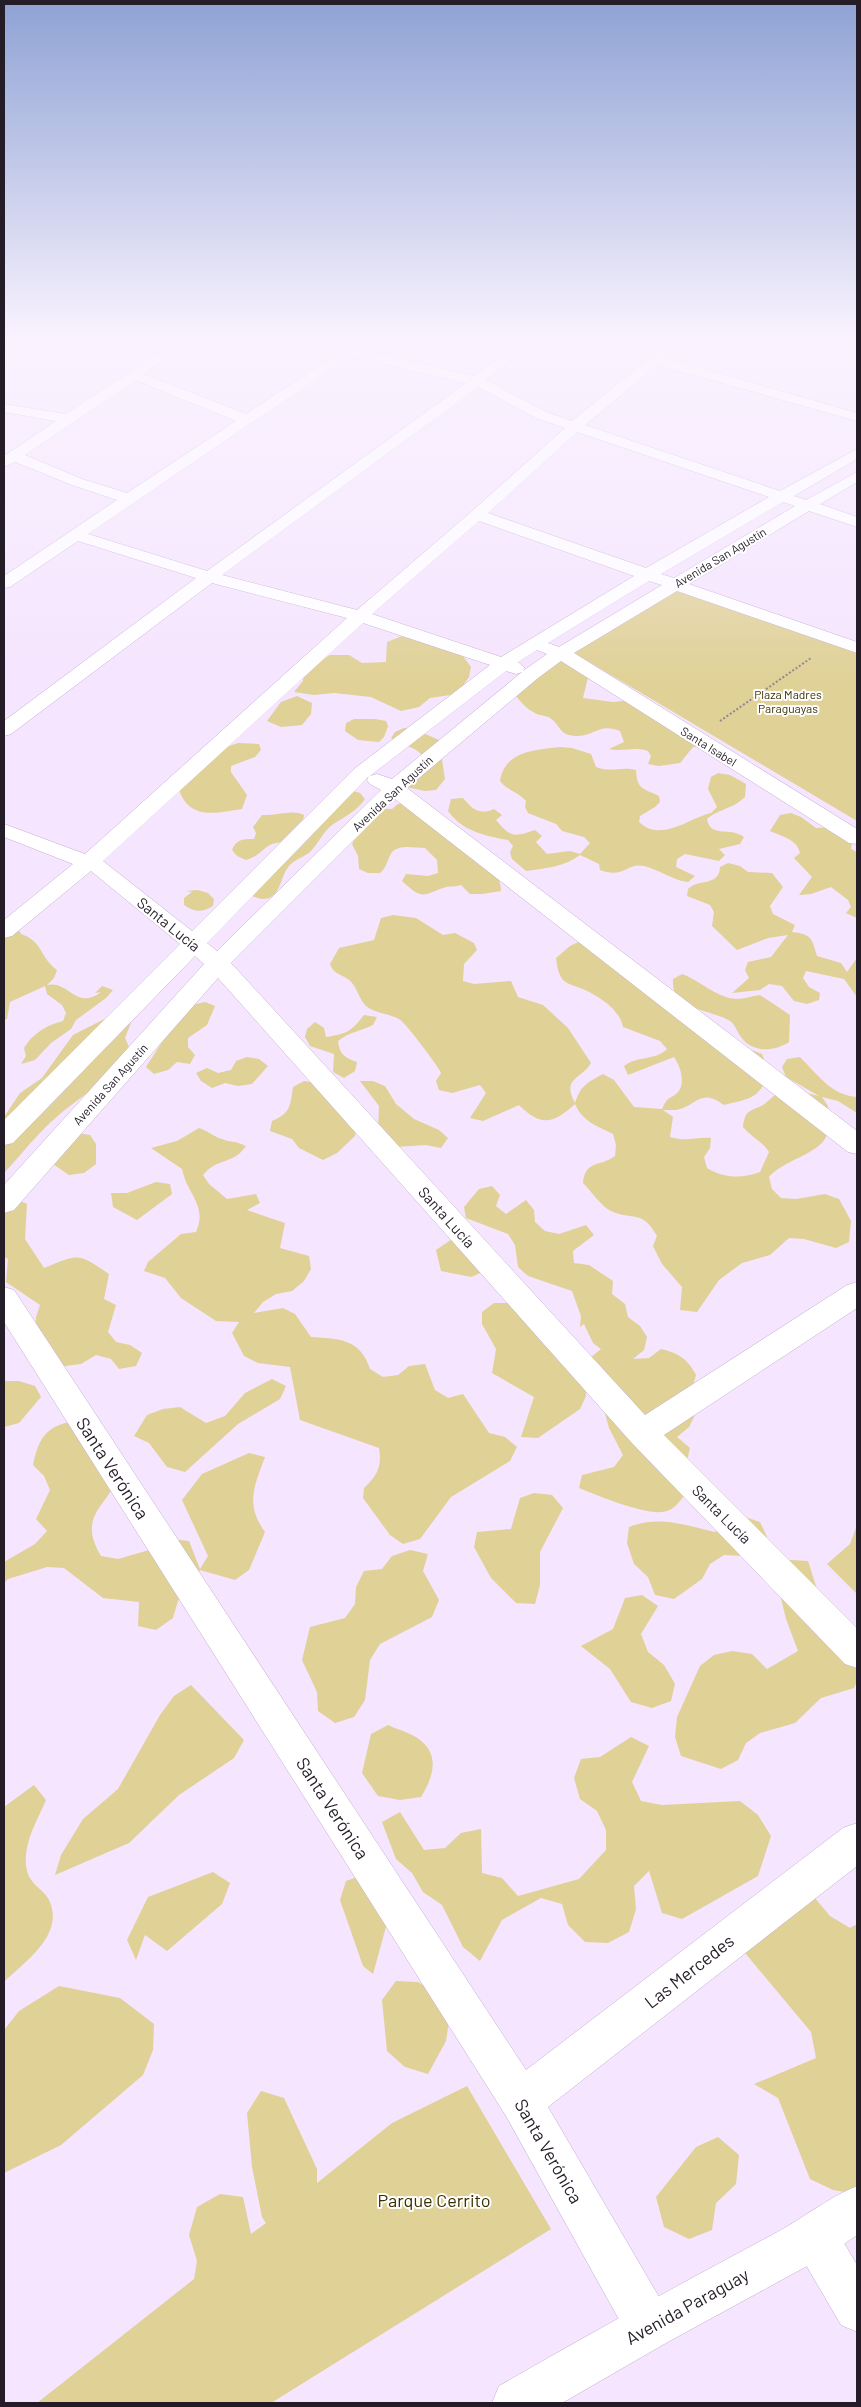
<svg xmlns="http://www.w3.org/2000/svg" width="861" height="2407" viewBox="0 0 861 2407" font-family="Barlow,sans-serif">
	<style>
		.green { fill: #e0d197 }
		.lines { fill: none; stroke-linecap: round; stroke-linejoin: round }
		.street-casing { stroke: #c2aecc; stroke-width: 1 }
		.secondary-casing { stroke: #c2aecc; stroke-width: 1 }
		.path { stroke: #918597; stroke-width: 2; stroke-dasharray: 2 2; stroke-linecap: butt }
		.street { fill: #fff; fill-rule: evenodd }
		.secondary { fill: #fff; fill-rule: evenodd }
		.labels { text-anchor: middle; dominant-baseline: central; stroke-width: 4; stroke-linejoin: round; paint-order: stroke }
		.far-street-label { font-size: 12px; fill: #241c27; stroke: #fff }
		.far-park-label { font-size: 12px; fill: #3a2f00; stroke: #fff }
		.street-label { font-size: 15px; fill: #241c27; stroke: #fff }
		.near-street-label { font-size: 18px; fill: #241c27; stroke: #fff }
		.near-park-label { font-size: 18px; fill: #3a2f00; stroke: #fff }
	</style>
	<rect width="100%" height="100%" fill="#f5e5fe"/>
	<!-- green -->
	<g class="green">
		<polygon points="670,587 857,652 857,821 574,653"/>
		<polygon points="402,636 422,637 457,648 471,667 469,677 464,684 466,689 450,695 430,698 419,707 401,711 371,697 334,693 314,695 294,692 303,681 304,672 315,663 330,655 349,655 362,663 386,662 387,642"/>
		<path d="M560,656L588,677L583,698L613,702L644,699L703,746L693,747L680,763L659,766L648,764L651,756L648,751C634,746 623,752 609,749L624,742L620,731C600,723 596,735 578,736C558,736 562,726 550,718C546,715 540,716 535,713C528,710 519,701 515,694Z"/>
		<polygon points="297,696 312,703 311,714 302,725 281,727 267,721 281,702"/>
		<polygon points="354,719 375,719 386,721 388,726 384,737 379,742 358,740 345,731 346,723"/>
		<path d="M404,728L414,729L439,740L445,779L436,790L425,791L406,787L421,760V754C413,746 401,745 391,738L395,732Z"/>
		<path d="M238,743L259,744L261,750L255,757L231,766V772L247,795L242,809C211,814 186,820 177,783L229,746Z"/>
		<path d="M560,747L572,748L591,754L596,767C610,773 622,766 636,770C637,789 642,788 659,796L660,802L655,807L640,816L639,822C661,843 689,818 711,813L717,807L708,789L711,777L718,773L730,775L746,784L745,797C731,810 720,808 707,819C711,839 730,826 744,837L740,844L719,849L725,855L719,861L685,854L677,859L676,867L695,876L688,882C672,880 660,870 644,866C627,862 624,879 600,870L599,864L580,855C564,867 546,868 526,871L512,859L510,852L513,846L508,840C485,836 462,831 448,811L451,799L463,798C473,810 479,815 494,809L502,815L496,820C511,838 514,837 535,830L542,836L536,842L547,854L570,851L580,854L590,843L584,837L562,831L556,824L528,813L525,807L526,801C518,792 508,791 500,781C505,751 534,750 560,747Z"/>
		<path d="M350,790L360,793L365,799C357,811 344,817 332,825C323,832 318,844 310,852C304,857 296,859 291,864C281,873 282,890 271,897C264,901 256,898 250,895L290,843C262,840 268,853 246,860L237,856L232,850C236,839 243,839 254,839L256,833L253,827L262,815C277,816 291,809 304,815L303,822Z"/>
		<path d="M410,802L450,839C455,849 464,848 473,854C485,861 502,876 501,891L482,894H470L461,885C456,887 451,886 446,887C421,895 424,901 402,881L406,874L428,876L438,873L437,860L425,848C415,848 400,844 392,852C387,859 388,866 380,873H368L359,869L358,856L352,844L369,808L392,809L398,804Z"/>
		<path d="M791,813L801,817L816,828L838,827L853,836L851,849L857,852V918L846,913L851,907L848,900L831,887L811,894L799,895L812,877L794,858L800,853C797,839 781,836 770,831L780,815Z"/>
		<path d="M728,863L740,866L748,872L772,873L783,887L770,906L773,914L795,925L792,932C811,934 812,938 817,956L841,963L847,972L857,958V997L844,979L806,971L803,978L809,987L820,993L819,1000L807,1004L794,1001L782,986L769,984L760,990L732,993L749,978L745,970L748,962L771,957L788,935L768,938L737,950L712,926L714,912L710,905L687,896L688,889C699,878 719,887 720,867Z"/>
		<path d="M198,890L208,893L214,899L213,906C202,913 194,912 184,905V898L192,892L186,891Z"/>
		<path d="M393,915L416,918L443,935L455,933L474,943L477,950L464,964L463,981L474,984L511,981L518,997L543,1005L568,1028L591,1063C582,1079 561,1078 575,1103C581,1085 587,1083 603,1074L614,1080L634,1107L662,1109C669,1094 669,1101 678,1092C686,1083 680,1065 674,1057L628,1075L624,1066C639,1055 655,1061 667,1049L660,1041L623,1027C620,1010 600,997 585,990C579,987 568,985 563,980C558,974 557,965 556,958L570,946L589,937L749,1049L762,1054L769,1073C758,1100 751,1098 724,1105C700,1087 697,1106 676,1110C672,1110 667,1110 663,1110L673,1117L670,1137C686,1142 695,1137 711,1138L710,1148L704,1157L707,1168C723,1178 742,1179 760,1172L769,1152C762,1141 751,1137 743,1127C745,1109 750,1112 763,1105C768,1102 773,1095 779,1093C790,1088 808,1094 819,1096L786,1077L782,1067L787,1059L800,1057C818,1075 831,1095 857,1097V1113L838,1101L822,1097L828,1106C828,1115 829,1129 826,1137C818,1154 782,1161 769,1177L772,1189L781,1198L796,1199L825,1194L839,1199L851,1221L849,1242L836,1248L804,1239L789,1238L770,1255L742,1263L719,1280L697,1312L680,1310L682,1287L662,1264L653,1246L657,1236C642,1209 633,1221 611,1211C601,1206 591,1191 583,1183C585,1160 600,1167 615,1156L616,1145L613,1134C597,1126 582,1121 575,1104C553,1124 541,1127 519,1105L483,1121L470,1118L486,1093L480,1085L452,1093L439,1090L436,1081L441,1073C439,1067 405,1022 399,1019C388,1013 376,1014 366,1006C360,1001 358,990 352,983C345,974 334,976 330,964L339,948L374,940L381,918Z"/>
		<path d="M7,924L17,927L21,934C43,941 40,958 57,970L54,978L47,985C69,980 76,1011 101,992L95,993L102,986L113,990L106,998L76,1020L71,1029L51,1043L35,1060L21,1064L26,1056L24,1048C33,1033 47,1025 63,1021L66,1013L62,1005L47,994L45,986L10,1002L7,1019L4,1020V926Z"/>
		<path d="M682,974C699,980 717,998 736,999C744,999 752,996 760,995L790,1015L789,1042C774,1052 752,1053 741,1037C737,1032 735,1024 730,1021C711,1009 670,1010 673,979Z"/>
		<polygon points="205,1002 215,1006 207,1025 188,1038 188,1047 195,1055 190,1064 177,1062 168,1070 154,1074 146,1067 182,1011 192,1005"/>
		<path d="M116,1013L132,1020L125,1038L129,1047C112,1081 87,1091 60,1114C39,1131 22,1154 4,1173V1117L20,1093L42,1078L73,1035Z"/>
		<path d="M364,1015L377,1017L373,1025C361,1031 349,1032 338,1041C339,1054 345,1058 357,1062L355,1071L344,1078L333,1072L334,1054L310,1046L305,1037L307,1029L315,1022L324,1028L326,1037C346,1034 351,1032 364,1015Z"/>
		<polygon points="247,1057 259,1059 268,1066 252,1084 238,1086 225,1083 212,1088 201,1081 196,1073 207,1068 218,1073 231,1070 236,1061"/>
		<path d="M304,1081L317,1083L359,1116L355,1136L337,1153L323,1160L299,1148L292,1139L270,1131L272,1121C291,1113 290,1106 293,1087Z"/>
		<polygon points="360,1081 373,1081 385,1086 396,1104 414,1119 439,1130 448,1138 441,1148 426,1145 396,1147 378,1131 379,1106"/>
		<path d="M199,1128C208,1131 216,1138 222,1139C232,1143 234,1140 246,1146C233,1165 218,1157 203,1175L209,1184L227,1199L256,1194L260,1203L247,1210L285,1223L280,1248L309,1256L311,1269L304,1281L292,1291L276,1294L263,1302L254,1313L283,1308L295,1314L311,1337C339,1339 360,1338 370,1369L383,1377L398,1375L409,1366L425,1364L435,1390L448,1398L463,1394L489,1433L505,1437L517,1447L510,1461L451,1497L420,1539L403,1544L390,1535L363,1498L364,1488C378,1475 382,1466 379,1448L300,1420L290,1367L258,1363L244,1356L232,1333L239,1322L216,1321L181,1298L165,1278L144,1271L148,1262L181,1234L196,1232C208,1206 187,1194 182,1169L151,1148L177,1141Z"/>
		<polygon points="77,1133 90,1135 96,1144 96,1164 84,1173 69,1175 50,1162"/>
		<polygon points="156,1182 170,1184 172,1194 137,1220 113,1207 111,1193 127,1193"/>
		<path d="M492,1186L500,1195L496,1206L506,1214L526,1200L534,1210L535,1222L545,1231L559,1234L586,1225L594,1235L573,1251L574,1263L589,1265L613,1281L612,1294L625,1304L628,1317L640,1326L647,1337L644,1350L633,1359L649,1358L661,1349C678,1353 688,1359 696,1375L689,1401L695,1415L689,1427L677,1437L690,1448L683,1477L686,1493C680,1501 674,1511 662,1512C642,1514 599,1496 579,1488L582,1475L614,1467L623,1455L609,1428L590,1358L601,1349L593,1343L584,1324L580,1327L581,1316L572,1291L528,1276L518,1267L515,1245L508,1234L466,1218L464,1207L479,1189Z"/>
		<path d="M16,1199L27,1204L25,1239L44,1268C79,1254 77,1252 109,1274L104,1299L116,1305L108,1332L116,1342L130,1345L142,1353L136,1366L119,1369L111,1359L96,1355L81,1364L48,1368L34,1357L36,1317L40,1305L6,1282L8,1259L4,1257V1200Z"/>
		<polygon points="458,1235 485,1271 471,1277 441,1271 436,1250"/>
		<polygon points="494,1303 509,1303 536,1319 543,1344 572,1355 586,1382 586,1396 580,1409 538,1438 521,1437 534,1397 492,1373 496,1349 482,1324 482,1312"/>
		<polygon points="272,1379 286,1386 280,1399 238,1424 185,1472 167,1467 149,1443 134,1436 147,1415 163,1409 180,1407 206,1423 225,1416 245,1393"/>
		<polygon points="4,1381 19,1381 35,1386 41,1397 19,1423 4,1427"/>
		<path d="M73,1421H89L104,1427C110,1438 121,1454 120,1467C115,1505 74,1511 101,1556L118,1559L156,1548L172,1539L189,1541L200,1569L208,1556L182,1500L202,1474L249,1453L265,1457C254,1487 245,1504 265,1532L249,1570L235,1580L200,1570L178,1601L173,1618L156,1630L138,1626L139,1602L103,1598L64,1568L47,1567L8,1579L4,1583V1562L35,1544L47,1531L36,1519L50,1490L44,1476L33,1465C39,1438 45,1427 73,1421Z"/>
		<polygon points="534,1493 552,1495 563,1508 540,1552 540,1585 535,1604 516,1603 491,1578 474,1547 477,1532 511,1529 520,1498"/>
		<path d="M742,1516L760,1522L767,1537L758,1550L742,1556L724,1555L710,1564L702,1579L674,1599L655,1595L648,1577L634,1564L627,1543L629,1527C659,1515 684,1525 715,1532Z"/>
		<polygon points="857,1525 857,1594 827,1564 850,1544"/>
		<polygon points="410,1550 428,1554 423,1571 439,1600 432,1617 380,1644 370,1660 365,1700 354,1717 335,1723 318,1711 317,1692 302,1660 310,1627 345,1618 355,1604 356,1587 364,1571 382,1569 392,1556"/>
		<polygon points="790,1560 808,1561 829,1627 856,1655 857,1681 854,1688 821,1698 795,1723 760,1733 746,1743 738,1760 721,1769 681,1756 675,1737 677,1717 700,1666 714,1655 732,1651 752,1654 767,1669 798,1651 786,1619 773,1565"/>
		<polygon points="642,1595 658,1606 641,1634 648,1652 664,1665 675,1684 671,1701 652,1708 631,1702 610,1669 581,1646 613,1629 625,1598"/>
		<polygon points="191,1685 244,1740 234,1758 179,1795 129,1843 55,1875 61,1855 83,1819 118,1789 160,1715 174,1696"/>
		<path d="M388,1725C398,1730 412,1733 420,1740C441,1756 432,1779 421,1797L400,1800L378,1796L362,1773L371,1734Z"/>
		<polygon points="631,1737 649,1746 632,1782 641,1801 662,1805 740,1801 758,1815 771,1836 758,1876 682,1919 662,1913 649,1871 634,1886 636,1909 629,1932 608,1943 585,1942 568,1925 562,1904 541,1898 502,1920 480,1961 463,1947 442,1905 423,1892 412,1873 396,1859 382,1822 400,1812 424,1850 445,1848 461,1833 481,1829 482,1873 502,1878 518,1896 579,1879 606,1850 606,1830 597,1811 580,1799 574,1778 581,1759 600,1757"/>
		<path d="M34,1785L46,1800C37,1821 24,1842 26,1865C28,1885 43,1888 49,1900C65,1934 27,1960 5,1981L4,1807Z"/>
		<polygon points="213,1872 230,1883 222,1904 167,1951 145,1935 136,1960 127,1940 148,1897"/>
		<polygon points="365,1874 392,1905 373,1974 363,1966 340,1900 346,1881"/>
		<polygon points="814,1897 830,1916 850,1928 857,1924 857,2194 833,2190 810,2179 778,2098 754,2084 816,2058 811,2032 745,1953"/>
		<polygon points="396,1981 418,1982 438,1995 450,2015 446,2041 428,2074 405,2067 387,2051 382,2000"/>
		<polygon points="59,1986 120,1998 154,2024 153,2050 143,2075 61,2145 4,2173 4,2030 19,2011"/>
		<polygon points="467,2086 551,2229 271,2403 37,2403 194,2279 197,2261 189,2235 197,2207 220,2194 243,2197 251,2234 266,2223 262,2217 252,2167 247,2113 261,2091 284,2098 317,2169 317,2183 392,2123"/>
		<polygon points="718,2137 739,2155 736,2184 716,2203 712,2230 689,2239 664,2227 656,2197 696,2147"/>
	</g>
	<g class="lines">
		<!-- street casing -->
		<g class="street-casing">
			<g id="street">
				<polygon points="28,342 43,342 4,364 4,355"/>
				<path d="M174,342H188L144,374L246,414L338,353L308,345L307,342H326L474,376L522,342H536L486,380L546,412L572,421L669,342H683L665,358L857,413V421L658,365L585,425L780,491L857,449V459L794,496L806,500L857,472V482L820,504L857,517V527L809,511L689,584L857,642V653L677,591L574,653L857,829V844L849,843L561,661L538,678L407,788L857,1131V1154L848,1152L395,799L231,963L645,1415L847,1285L857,1282V1308L664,1435L857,1628V1668L845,1664L631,1442L218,978L14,1210L4,1213V1185L204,964L195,956L13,1143L4,1145V1120L180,944L91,871L12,936L4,938V920L73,864L4,837V824L85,854L347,618L212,583L11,734L4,736V721L196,578L78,541L10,587L4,588V576L117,500L72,485L15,462L4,467V456L56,421L4,412V404L66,414ZM350,356L466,383L207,571L88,534ZM135,380L236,421L127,493L82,479L25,455ZM478,387L536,418L565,428L471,512L357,610L222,575ZM577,432L769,497L646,568L488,513ZM783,502L795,506L674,578L661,574ZM479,521L634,576L501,657L372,614ZM649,581L662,585L559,647L548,643ZM363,623L490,665L354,769L192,931L103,861ZM537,650L547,654L523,671L525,668L518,662ZM506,671L516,674L522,672L392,779L377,774L370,776ZM369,776L367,780L370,784L381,790L217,951L207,943Z"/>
				<polygon points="4,1287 14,1290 526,2070 843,1828 857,1823 857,1866 548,2107 666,2309 672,2326 666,2343 649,2349 632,2343 506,2116 4,1322"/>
				<polygon points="815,2214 831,2221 857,2265 857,2332 841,2325 799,2253 792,2237 799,2221"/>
			</g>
		</g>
		<!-- secondary casing -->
		<g class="secondary-casing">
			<path id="secondary" d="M857,2186V2235L831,2253L666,2343L562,2403H492L499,2386C589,2334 680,2284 772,2235C801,2220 827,2198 857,2186Z"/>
		</g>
		<!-- path -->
		<polyline class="path" points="720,721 811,658"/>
		<!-- street -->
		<use href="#street" class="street"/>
		<!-- secondary -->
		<use href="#secondary" class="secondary"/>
	</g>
	<!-- sky -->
	<linearGradient id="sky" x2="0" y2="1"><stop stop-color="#8ea2d4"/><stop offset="0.5" stop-color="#faf3ff"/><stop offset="1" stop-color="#faf3ff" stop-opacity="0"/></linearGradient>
	<rect width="861" height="679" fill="url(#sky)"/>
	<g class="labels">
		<!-- far-street labels -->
		<g class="far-street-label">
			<text transform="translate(720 557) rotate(-31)">Avenida San Agustín</text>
			<text transform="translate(709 746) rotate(32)">Santa Isabel</text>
			<text transform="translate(392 793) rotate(-43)">Avenida San Agustín</text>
			<text transform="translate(110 1084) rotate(-48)">Avenida San Agustín</text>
		</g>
		<!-- far-park labels -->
		<g class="far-park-label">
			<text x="788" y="694">Plaza Madres<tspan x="788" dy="14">Paraguayas</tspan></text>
		</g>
		<!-- street labels -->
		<g class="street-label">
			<text transform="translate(169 924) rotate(39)">Santa Lucía</text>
			<text transform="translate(447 1217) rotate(48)">Santa Lucía</text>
			<text transform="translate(722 1514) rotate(45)">Santa Lucía</text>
		</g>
		<!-- near-street labels -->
		<g class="near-street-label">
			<text transform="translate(113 1468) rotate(57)">Santa Verónica</text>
			<text transform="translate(333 1808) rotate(57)">Santa Verónica</text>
			<text transform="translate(689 1971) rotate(-38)">Las Mercedes</text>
			<text transform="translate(549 2151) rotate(60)">Santa Verónica</text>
			<text transform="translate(687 2306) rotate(-29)">Avenida Paraguay</text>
		</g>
		<!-- near-park labels -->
		<g class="near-park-label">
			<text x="434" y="2200">Parque Cerrito</text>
		</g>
	</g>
	<!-- border -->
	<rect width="861" height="2407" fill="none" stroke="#241c27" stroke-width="10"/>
</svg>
